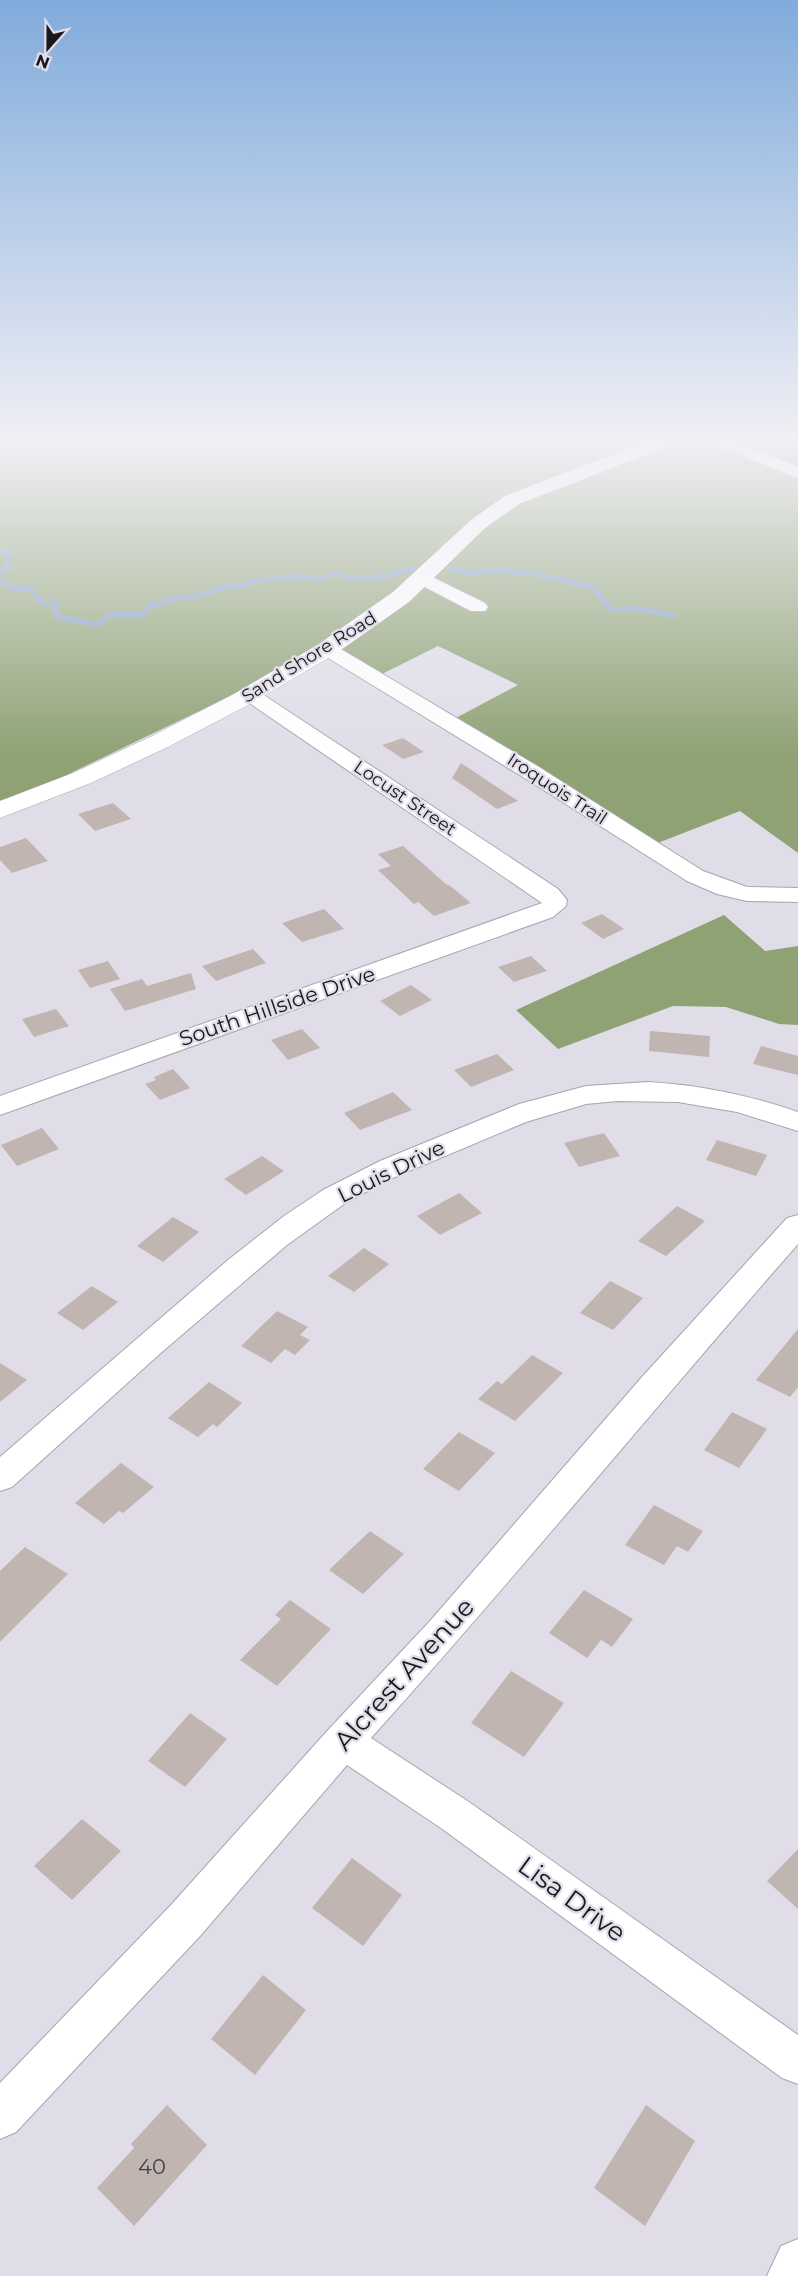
<svg xmlns="http://www.w3.org/2000/svg" width="798" height="2276" viewBox="0 0 798 2276" font-family="Montserrat,sans-serif">
	<style>
		.forest { fill: #8ea274 }
		.lines { fill: none; stroke-linecap: round; stroke-linejoin: round }
		.stream { stroke: #849ec7; stroke-width: 5 }
		.building { fill: #c1b5b2 }
		.minor-casing { stroke: #a7a4ae; stroke-width: 2 }
		.tertiary-casing { stroke: #a7a4ae; stroke-width: 1 }
		.minor { fill: #fff; fill-rule: evenodd }
		.tertiary { fill: #fff; fill-rule: evenodd }
		.labels { text-anchor: middle; dominant-baseline: central; stroke-width: 4.5; stroke-linejoin: round; paint-order: stroke }
		.far-street-label { font-size: 18px; fill: #19181c; stroke: #e0dde8 }
		.street-label { font-size: 21px; fill: #19181c; stroke: #e0dde8 }
		.near-number-label { font-size: 21px; fill: #433f42 }
		.near-street-label { font-size: 26px; fill: #19181c; stroke: #e0dde8 }
	</style>
	<rect width="100%" height="100%" fill="#e0dde8"/>
	<!-- forest -->
	<g class="forest">
		<polygon points="0,442 798,442 798,853 740,811 650,846 450,721 518,685 438,646 376,677 324,651 0,807"/>
		<polygon points="724,915 765,951 798,946 798,1025 779,1024 726,1007 673,1006 558,1049 516,1010"/>
	</g>
	<g class="lines">
		<!-- stream -->
		<g class="stream">
			<polyline points="0,551 6,551 10,555 6,564 9,568 0,572"/>
			<polyline points="449,568 469,573 499,570 537,574 593,587 609,608 614,610 633,608 674,616"/>
			<path d="M0,579L11,588L31,589L41,603L58,604L55,613L57,617L98,625L111,614L142,615L151,605L165,603L171,599L197,596L222,588L245,585L252,581L300,576L320,580L334,573C360,583 389,576 414,568"/>
		</g>
	</g>
	<!-- building -->
	<g class="building">
		<polygon points="403,738 424,752 403,759 382,745"/>
		<polygon points="461,763 518,801 497,809 452,778"/>
		<polygon points="113,803 131,819 95,831 78,814"/>
		<polygon points="26,838 48,861 12,873 0,860 0,847"/>
		<polygon points="403,846 447,885 449,885 471,903 434,916 418,902 414,904 378,870 391,866 378,854"/>
		<polygon points="324,909 344,929 302,942 282,923"/>
		<polygon points="602,914 624,929 603,939 581,923"/>
		<polygon points="253,949 266,963 216,981 202,966"/>
		<polygon points="531,956 547,971 514,982 498,967"/>
		<polygon points="108,961 120,979 90,988 78,970"/>
		<polygon points="191,973 196,989 125,1011 110,989 142,979 147,986"/>
		<polygon points="411,985 432,1000 400,1016 380,1001"/>
		<polygon points="56,1009 69,1026 34,1037 22,1019"/>
		<polygon points="302,1029 320,1048 288,1060 271,1040"/>
		<polygon points="650,1031 710,1036 709,1057 649,1051"/>
		<polygon points="761,1046 798,1056 798,1075 753,1064"/>
		<polygon points="497,1054 514,1070 471,1087 454,1070"/>
		<polygon points="173,1069 190,1088 160,1100 145,1084 156,1080 154,1077"/>
		<polygon points="393,1092 412,1110 360,1130 344,1113"/>
		<polygon points="42,1128 59,1149 17,1166 1,1145"/>
		<polygon points="604,1133 620,1156 579,1167 564,1143"/>
		<polygon points="717,1140 767,1155 756,1176 706,1160"/>
		<polygon points="262,1156 284,1171 246,1195 224,1179"/>
		<polygon points="459,1193 482,1213 440,1235 417,1216"/>
		<polygon points="677,1206 705,1221 666,1256 638,1241"/>
		<polygon points="173,1217 199,1232 163,1262 137,1246"/>
		<polygon points="364,1248 389,1264 354,1292 328,1276"/>
		<polygon points="610,1281 643,1298 613,1330 580,1313"/>
		<polygon points="92,1286 118,1302 83,1330 57,1313"/>
		<polygon points="277,1311 308,1327 300,1335 310,1340 295,1355 285,1349 271,1363 241,1346"/>
		<polygon points="798,1329 798,1387 790,1397 756,1380"/>
		<polygon points="532,1355 563,1373 515,1421 478,1399 497,1381 502,1384"/>
		<polygon points="0,1363 27,1380 0,1402"/>
		<polygon points="209,1382 242,1403 217,1427 213,1424 198,1437 168,1418"/>
		<polygon points="732,1412 767,1429 739,1468 704,1450"/>
		<polygon points="459,1432 495,1453 459,1491 423,1469"/>
		<polygon points="121,1463 154,1487 123,1513 119,1511 104,1524 75,1503"/>
		<polygon points="654,1505 703,1531 688,1552 677,1546 664,1565 625,1545"/>
		<polygon points="370,1531 404,1554 363,1594 329,1570"/>
		<polygon points="25,1547 68,1574 0,1642 0,1571"/>
		<polygon points="584,1590 633,1619 612,1647 601,1640 587,1658 549,1633"/>
		<polygon points="290,1600 331,1629 277,1686 240,1660 281,1619 275,1615"/>
		<polygon points="511,1671 564,1703 524,1757 471,1723"/>
		<polygon points="190,1713 227,1739 185,1787 148,1761"/>
		<polygon points="82,1819 121,1851 72,1900 34,1866"/>
		<polygon points="798,1849 798,1909 767,1881"/>
		<polygon points="352,1858 402,1895 363,1946 312,1908"/>
		<polygon points="263,1975 306,2010 255,2075 211,2039"/>
		<polygon points="167,2105 207,2145 134,2226 97,2188 134,2148 131,2144"/>
		<polygon points="646,2105 695,2141 645,2226 594,2188"/>
	</g>
	<g class="lines">
		<!-- minor casing -->
		<g class="minor-casing">
			<g id="minor">
				<polygon points="714,442 735,442 798,467 798,478 716,445"/>
				<polygon points="422,572 485,603 488,607 485,611 471,611 415,582 413,578 415,574"/>
				<polygon points="327,643 334,645 539,767 703,871 747,887 798,888 798,902 747,901 717,894 687,881 523,777 320,653 317,649 320,645"/>
				<polygon points="249,688 256,690 558,889 567,900 566,906 553,917 0,1115 0,1096 542,903 242,698 239,694 242,690"/>
				<path d="M648,1082C699,1085 749,1095 798,1112V1131L737,1112L678,1102L617,1101L586,1104L526,1122L388,1180L344,1204L287,1245L163,1351L12,1487L0,1491V1457L228,1260L284,1216L323,1190L380,1161L519,1104L586,1086Z"/>
				<path d="M798,1215V1244C654,1408 517,1576 371,1738L469,1802L798,2035V2084L782,2078L441,1828L347,1765L201,1935L16,2132L0,2139V2083L171,1905L329,1729L430,1621L642,1377L787,1218Z"/>
				<polygon points="798,2239 798,2276 767,2276 781,2246"/>
			</g>
		</g>
		<!-- tertiary casing -->
		<g class="tertiary-casing">
			<polygon id="tertiary" points="645,442 670,442 668,446 519,504 485,528 409,602 335,654 250,704 168,747 91,783 0,818 0,801 73,773 150,737 234,694 319,644 393,592 471,520 505,496"/>
		</g>
		<!-- minor -->
		<use href="#minor" class="minor"/>
		<!-- tertiary -->
		<use href="#tertiary" class="tertiary"/>
	</g>
	<!-- sky -->
	<linearGradient id="sky" x2="0" y2="1"><stop stop-color="#80abdb"/><stop offset="0.58" stop-color="#f1f0f5"/><stop offset="1" stop-color="#f1f0f5" stop-opacity="0"/></linearGradient>
	<rect width="798" height="760" fill="url(#sky)"/>
	<g class="labels">
		<!-- far-street labels -->
		<g class="far-street-label">
			<text transform="translate(309 657) rotate(-32)">Sand Shore Road</text>
			<text transform="translate(557 789) rotate(33)">Iroquois Trail</text>
			<text transform="translate(405 798) rotate(34)">Locust Street</text>
		</g>
		<!-- street labels -->
		<g class="street-label">
			<text transform="translate(277 1006) rotate(-19)">South Hillside Drive</text>
			<text transform="translate(391 1171) rotate(-26)">Louis Drive</text>
		</g>
		<!-- near-number labels -->
		<g class="near-number-label">
			<text x="152" y="2166">40</text>
		</g>
		<!-- near-street labels -->
		<g class="near-street-label">
			<text transform="translate(404 1674) rotate(-48)">Alcrest Avenue</text>
			<text transform="translate(572 1899) rotate(36)">Lisa Drive</text>
		</g>
	</g>
	<!-- north arrow -->
	<g transform="translate(48 48) rotate(201)" stroke="#e0dde8" stroke-width="4.5" paint-order="stroke">
	<path d="M0-4.5L10 22L0 15L-10 22Z" fill="#19181c"/>
	<text y="-9" font-size="16" font-weight="bold" text-anchor="middle" fill="#19181c">N</text>
	</g>
</svg>
